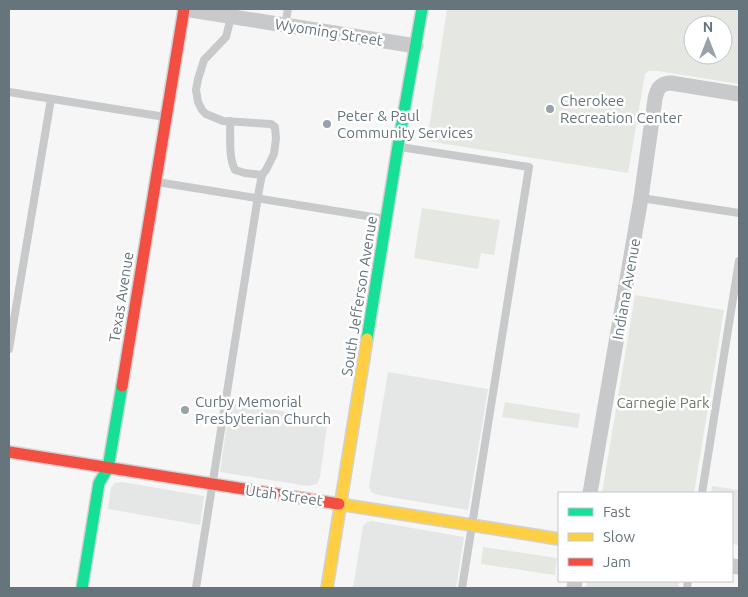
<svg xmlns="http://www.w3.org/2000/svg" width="748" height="597" viewBox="0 0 748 597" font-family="Ubuntu,sans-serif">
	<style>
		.built { fill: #e5e6e6 }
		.green { fill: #e5e7e3; fill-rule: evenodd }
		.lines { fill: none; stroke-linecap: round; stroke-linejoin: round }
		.fast-casing { stroke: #d1d2d3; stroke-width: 14 }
		.slow-casing { stroke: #d1d2d3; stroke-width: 14 }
		.jam-casing { stroke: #d1d2d3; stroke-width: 14 }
		.lane { stroke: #c7c9ca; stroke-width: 8 }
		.street { stroke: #c7c9ca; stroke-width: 15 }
		.fast { stroke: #16e098; stroke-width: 11 }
		.slow { stroke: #ffcf43; stroke-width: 11 }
		.jam { stroke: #f24e42; stroke-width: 11 }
		.poi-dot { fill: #98a2a7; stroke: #fff; stroke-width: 2 }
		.labels { text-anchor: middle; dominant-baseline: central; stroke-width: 5; stroke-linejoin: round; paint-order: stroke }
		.street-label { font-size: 15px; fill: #66747c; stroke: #fff }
		.poi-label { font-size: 15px; fill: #66747c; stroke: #fff; text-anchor: start }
		.park-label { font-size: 15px; fill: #6d7a68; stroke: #fff }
	</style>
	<rect width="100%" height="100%" fill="#f6f6f6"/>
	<!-- built -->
	<g class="built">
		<polygon points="388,372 488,389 468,510 378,495 371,492 369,486"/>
		<polygon points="230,403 328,418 320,477 317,484 308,486 220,472"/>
		<polygon points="122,482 204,496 200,525 108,509 111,488 115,483"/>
		<polygon points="372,521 464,537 456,588 353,588 363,526 367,522"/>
	</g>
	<!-- green -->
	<g class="green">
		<path d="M447,9H739V84L658,71H649L645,74L628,173L427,141ZM693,25H723V55H693Z"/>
		<polygon points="422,208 500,220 494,255 481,253 478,269 414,258"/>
		<polygon points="635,295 724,310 694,493 602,493"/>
		<polygon points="505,402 580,414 578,428 502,417"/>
		<polygon points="712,486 739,490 739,545 732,544 732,493 711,493"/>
		<polygon points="483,547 557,558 555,575 481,564"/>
		<polygon points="587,581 679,581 678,588 586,588"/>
	</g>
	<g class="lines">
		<!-- fast casing -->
		<g class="fast-casing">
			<g id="fast">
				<polyline points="367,339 398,146 422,9"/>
				<polyline points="82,588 99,483 108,468 122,386"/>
			</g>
		</g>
		<!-- slow casing -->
		<g class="slow-casing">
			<g id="slow">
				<polyline points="339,504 559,539"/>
				<polyline points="327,588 367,339"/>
			</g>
		</g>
		<!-- jam casing -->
		<g class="jam-casing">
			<g id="jam">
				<polyline points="122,386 184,9"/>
				<polyline points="9,452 339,504"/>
			</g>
		</g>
		<!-- lane -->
		<g class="lane">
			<polyline points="285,25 288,9"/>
			<polyline points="9,92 165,117"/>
			<path d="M230,121C231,137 228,156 235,170L245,173L262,175"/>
			<polyline points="400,147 529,167 462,588"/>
			<polyline points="157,182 385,219"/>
			<polyline points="641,198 739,213"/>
			<polyline points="9,349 51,99"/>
			<polyline points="702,493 739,261"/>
			<polyline points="196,588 259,190 262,175 266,170 274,154 276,138 275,127 271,124 223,121 206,114 202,110 198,102 196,90 198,79 204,60 226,37 231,17"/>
			<polyline points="687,588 688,581"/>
		</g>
		<!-- street -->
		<g class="street">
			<polyline points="184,9 416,46"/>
			<path d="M590,493L641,198L655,99C657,89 660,83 671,83L739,94"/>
			<polyline points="732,566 739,567"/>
			<polyline points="574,588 575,581"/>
		</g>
		<!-- fast -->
		<use href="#fast" class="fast"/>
		<!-- slow -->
		<use href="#slow" class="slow"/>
		<!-- jam -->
		<use href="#jam" class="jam"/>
	</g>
	<!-- markers -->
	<g class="poi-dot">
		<circle cx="550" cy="109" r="5"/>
		<circle cx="327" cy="124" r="5"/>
		<circle cx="185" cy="410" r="5"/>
	</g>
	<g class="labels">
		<!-- street labels -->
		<g class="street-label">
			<text transform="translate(329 32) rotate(9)">Wyoming Street</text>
			<text transform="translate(626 289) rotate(-80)">Indiana Avenue</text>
			<text transform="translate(359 296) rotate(-81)">South Jefferson Avenue</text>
			<text transform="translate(121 297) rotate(-81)">Texas Avenue</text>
			<text transform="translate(284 495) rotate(8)">Utah Street</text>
		</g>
		<!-- poi labels -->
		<g class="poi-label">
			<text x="560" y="100">Cherokee<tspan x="560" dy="17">Recreation Center</tspan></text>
			<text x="337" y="115">Peter &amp; Paul<tspan x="337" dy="17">Community Services</tspan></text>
			<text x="195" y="401">Curby Memorial<tspan x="195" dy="17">Presbyterian Church</tspan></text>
		</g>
		<!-- park labels -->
		<g class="park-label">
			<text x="663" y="402">Carnegie Park</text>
		</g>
	</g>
	<!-- border -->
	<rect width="748" height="597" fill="none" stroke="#66747c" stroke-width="20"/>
	<!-- legend -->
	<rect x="558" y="492" width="175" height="90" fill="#ffffff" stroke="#c2c7cb"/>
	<rect x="568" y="508" width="25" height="8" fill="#16e098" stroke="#c2c7cb"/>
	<text x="603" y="517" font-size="15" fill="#66747c">Fast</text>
	<rect x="568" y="533" width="25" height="8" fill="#ffcf43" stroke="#c2c7cb"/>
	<text x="603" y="542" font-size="15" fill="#66747c">Slow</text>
	<rect x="568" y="558" width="25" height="8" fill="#f24e42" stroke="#c2c7cb"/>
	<text x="603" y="567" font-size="15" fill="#66747c">Jam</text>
	<!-- north arrow -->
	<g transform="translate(708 40)"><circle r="24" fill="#ffffff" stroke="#c2c7cb"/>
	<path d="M0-4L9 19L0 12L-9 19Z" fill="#98a2a7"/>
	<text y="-8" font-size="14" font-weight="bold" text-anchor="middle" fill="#66747c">N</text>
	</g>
</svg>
